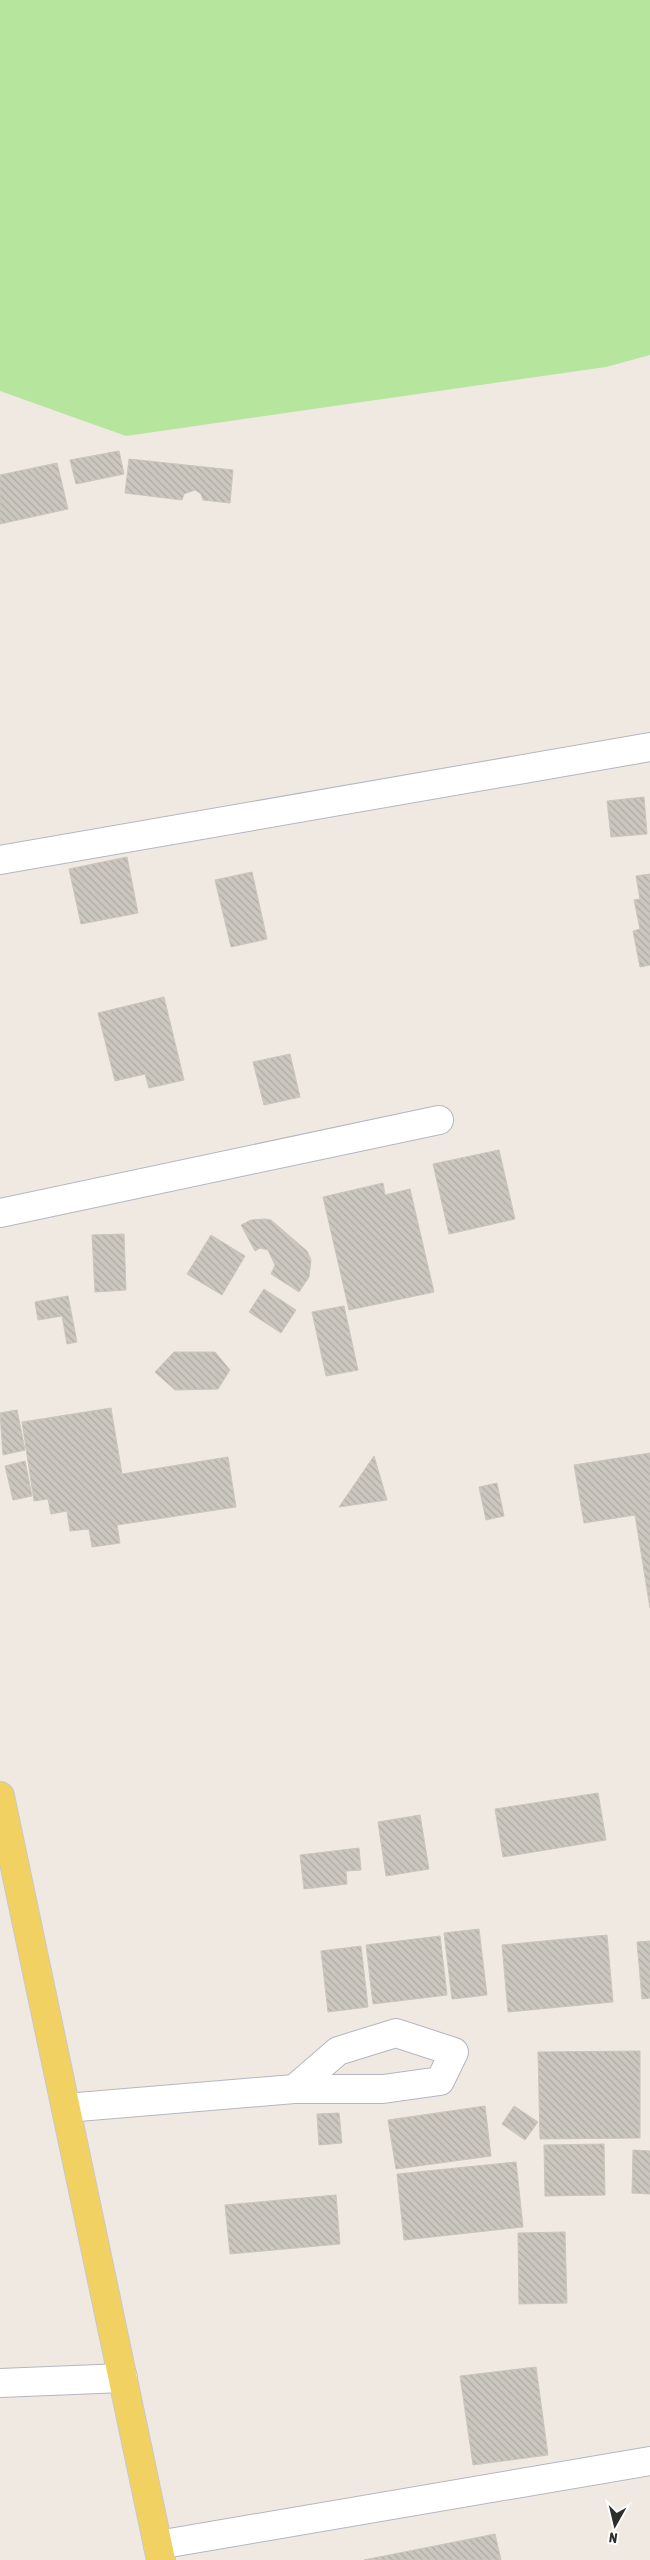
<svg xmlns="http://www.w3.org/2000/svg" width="650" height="2560" viewBox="0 0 650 2560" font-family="'Asap Condensed',sans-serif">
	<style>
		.grass { fill: #b6e59e }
		.building { fill: url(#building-back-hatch); stroke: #cbc5ba }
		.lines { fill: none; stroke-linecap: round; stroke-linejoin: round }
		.minor-casing { stroke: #b4b7c1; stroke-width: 30 }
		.primary-casing { stroke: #c9c9c9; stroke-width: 30 }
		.minor { stroke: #fff; stroke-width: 28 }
		.primary { stroke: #f2d163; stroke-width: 28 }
	</style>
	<defs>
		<pattern id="building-back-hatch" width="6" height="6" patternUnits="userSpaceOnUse" patternTransform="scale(1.25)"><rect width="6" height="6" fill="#cbc7bf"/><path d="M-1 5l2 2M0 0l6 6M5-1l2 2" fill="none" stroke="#afaba4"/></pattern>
	</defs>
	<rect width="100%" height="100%" fill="#efe9e1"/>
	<!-- grass -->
	<polygon class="grass" points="0,0 650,0 650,355 606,367 126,436 0,391"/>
	<!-- building -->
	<g class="building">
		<polygon points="119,451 124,474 76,484 70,460"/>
		<polygon points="129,459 233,470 230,503 203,500 201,494 195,490 184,494 182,500 125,493"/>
		<polygon points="57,463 68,509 0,524 0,475"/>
		<polygon points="644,797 647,834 611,837 607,801"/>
		<polygon points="127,857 138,913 81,924 69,869"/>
		<polygon points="252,872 267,939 231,947 215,880"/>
		<polygon points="650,874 650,965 640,967 633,931 640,929 634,900 640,899 636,876"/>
		<polygon points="164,997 184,1080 149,1088 145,1074 115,1081 98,1013"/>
		<polygon points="290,1054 300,1097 264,1105 253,1062"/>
		<polygon points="499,1150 515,1219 449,1234 433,1164"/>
		<polygon points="383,1183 385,1195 410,1189 434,1292 349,1310 323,1197"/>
		<polygon points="265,1219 271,1220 307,1251 311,1260 309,1277 299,1292 271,1274 275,1265 268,1250 260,1248 255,1251 241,1225 251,1220"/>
		<polygon points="124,1234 126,1290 95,1292 92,1235"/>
		<polygon points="211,1235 245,1256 222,1295 187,1274"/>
		<polygon points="264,1289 296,1310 281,1333 249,1312"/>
		<polygon points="68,1296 77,1342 67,1344 62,1316 38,1320 35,1302"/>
		<polygon points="344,1306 358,1370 326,1376 312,1312"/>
		<polygon points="174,1352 215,1352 230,1370 218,1389 175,1390 155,1372"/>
		<polygon points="111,1408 122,1474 228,1457 236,1507 117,1525 120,1543 92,1547 89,1529 70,1531 67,1511 51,1514 48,1499 34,1501 22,1422"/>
		<polygon points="17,1410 25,1450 3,1455 0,1413"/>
		<polygon points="650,1453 650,1608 635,1515 584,1523 574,1465"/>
		<polygon points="374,1456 387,1500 339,1507"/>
		<polygon points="25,1461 32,1496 13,1500 5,1466"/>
		<polygon points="497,1483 504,1516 486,1520 479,1487"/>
		<polygon points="598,1793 606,1840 503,1857 495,1809"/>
		<polygon points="420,1815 429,1869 386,1876 378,1822"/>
		<polygon points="359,1848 361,1870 346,1871 347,1884 304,1889 300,1855"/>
		<polygon points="479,1929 487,1995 452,1999 444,1933"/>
		<polygon points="607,1935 613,2002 508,2012 502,1945"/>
		<polygon points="440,1936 447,1995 373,2004 366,1945"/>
		<polygon points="650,1941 650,1998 642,1999 637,1942"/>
		<polygon points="361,1946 368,2007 328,2012 321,1951"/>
		<polygon points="640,2051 640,2138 540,2139 538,2052"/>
		<polygon points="485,2106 491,2156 396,2169 388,2120"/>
		<polygon points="514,2106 538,2122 525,2140 502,2124"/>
		<polygon points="339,2113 342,2143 319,2145 317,2114"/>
		<polygon points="604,2144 605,2195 545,2196 544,2145"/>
		<polygon points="633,2150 650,2151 650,2194 632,2193"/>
		<polygon points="516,2162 523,2227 404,2240 397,2174"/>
		<polygon points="336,2195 340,2244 230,2254 225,2205"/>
		<polygon points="565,2232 567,2303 519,2304 518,2233"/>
		<polygon points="536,2367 548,2455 473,2465 460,2376"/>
		<polygon points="495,2534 501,2560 364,2560"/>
	</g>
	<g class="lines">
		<!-- minor casing -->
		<g class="minor-casing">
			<g id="minor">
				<polyline points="0,860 650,747"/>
				<polyline points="0,1213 439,1120"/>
				<polyline points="66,2108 294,2089 383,2089 440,2081 454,2052 396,2033 338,2051 294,2089"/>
				<polyline points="0,2383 123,2378"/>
				<polyline points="158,2545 650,2461"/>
			</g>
		</g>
		<!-- primary casing -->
		<g class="primary-casing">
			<polyline id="primary" points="0,1796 161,2560"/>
		</g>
		<!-- minor -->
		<use href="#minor" class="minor"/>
		<!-- primary -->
		<use href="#primary" class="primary"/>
	</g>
	<!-- north arrow -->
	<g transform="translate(615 2525) rotate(188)" stroke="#ffffff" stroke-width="4" paint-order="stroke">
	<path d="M0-4L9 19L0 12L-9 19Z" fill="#2e2e2e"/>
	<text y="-8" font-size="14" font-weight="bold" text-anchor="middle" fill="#2e2e2e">N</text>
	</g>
</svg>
